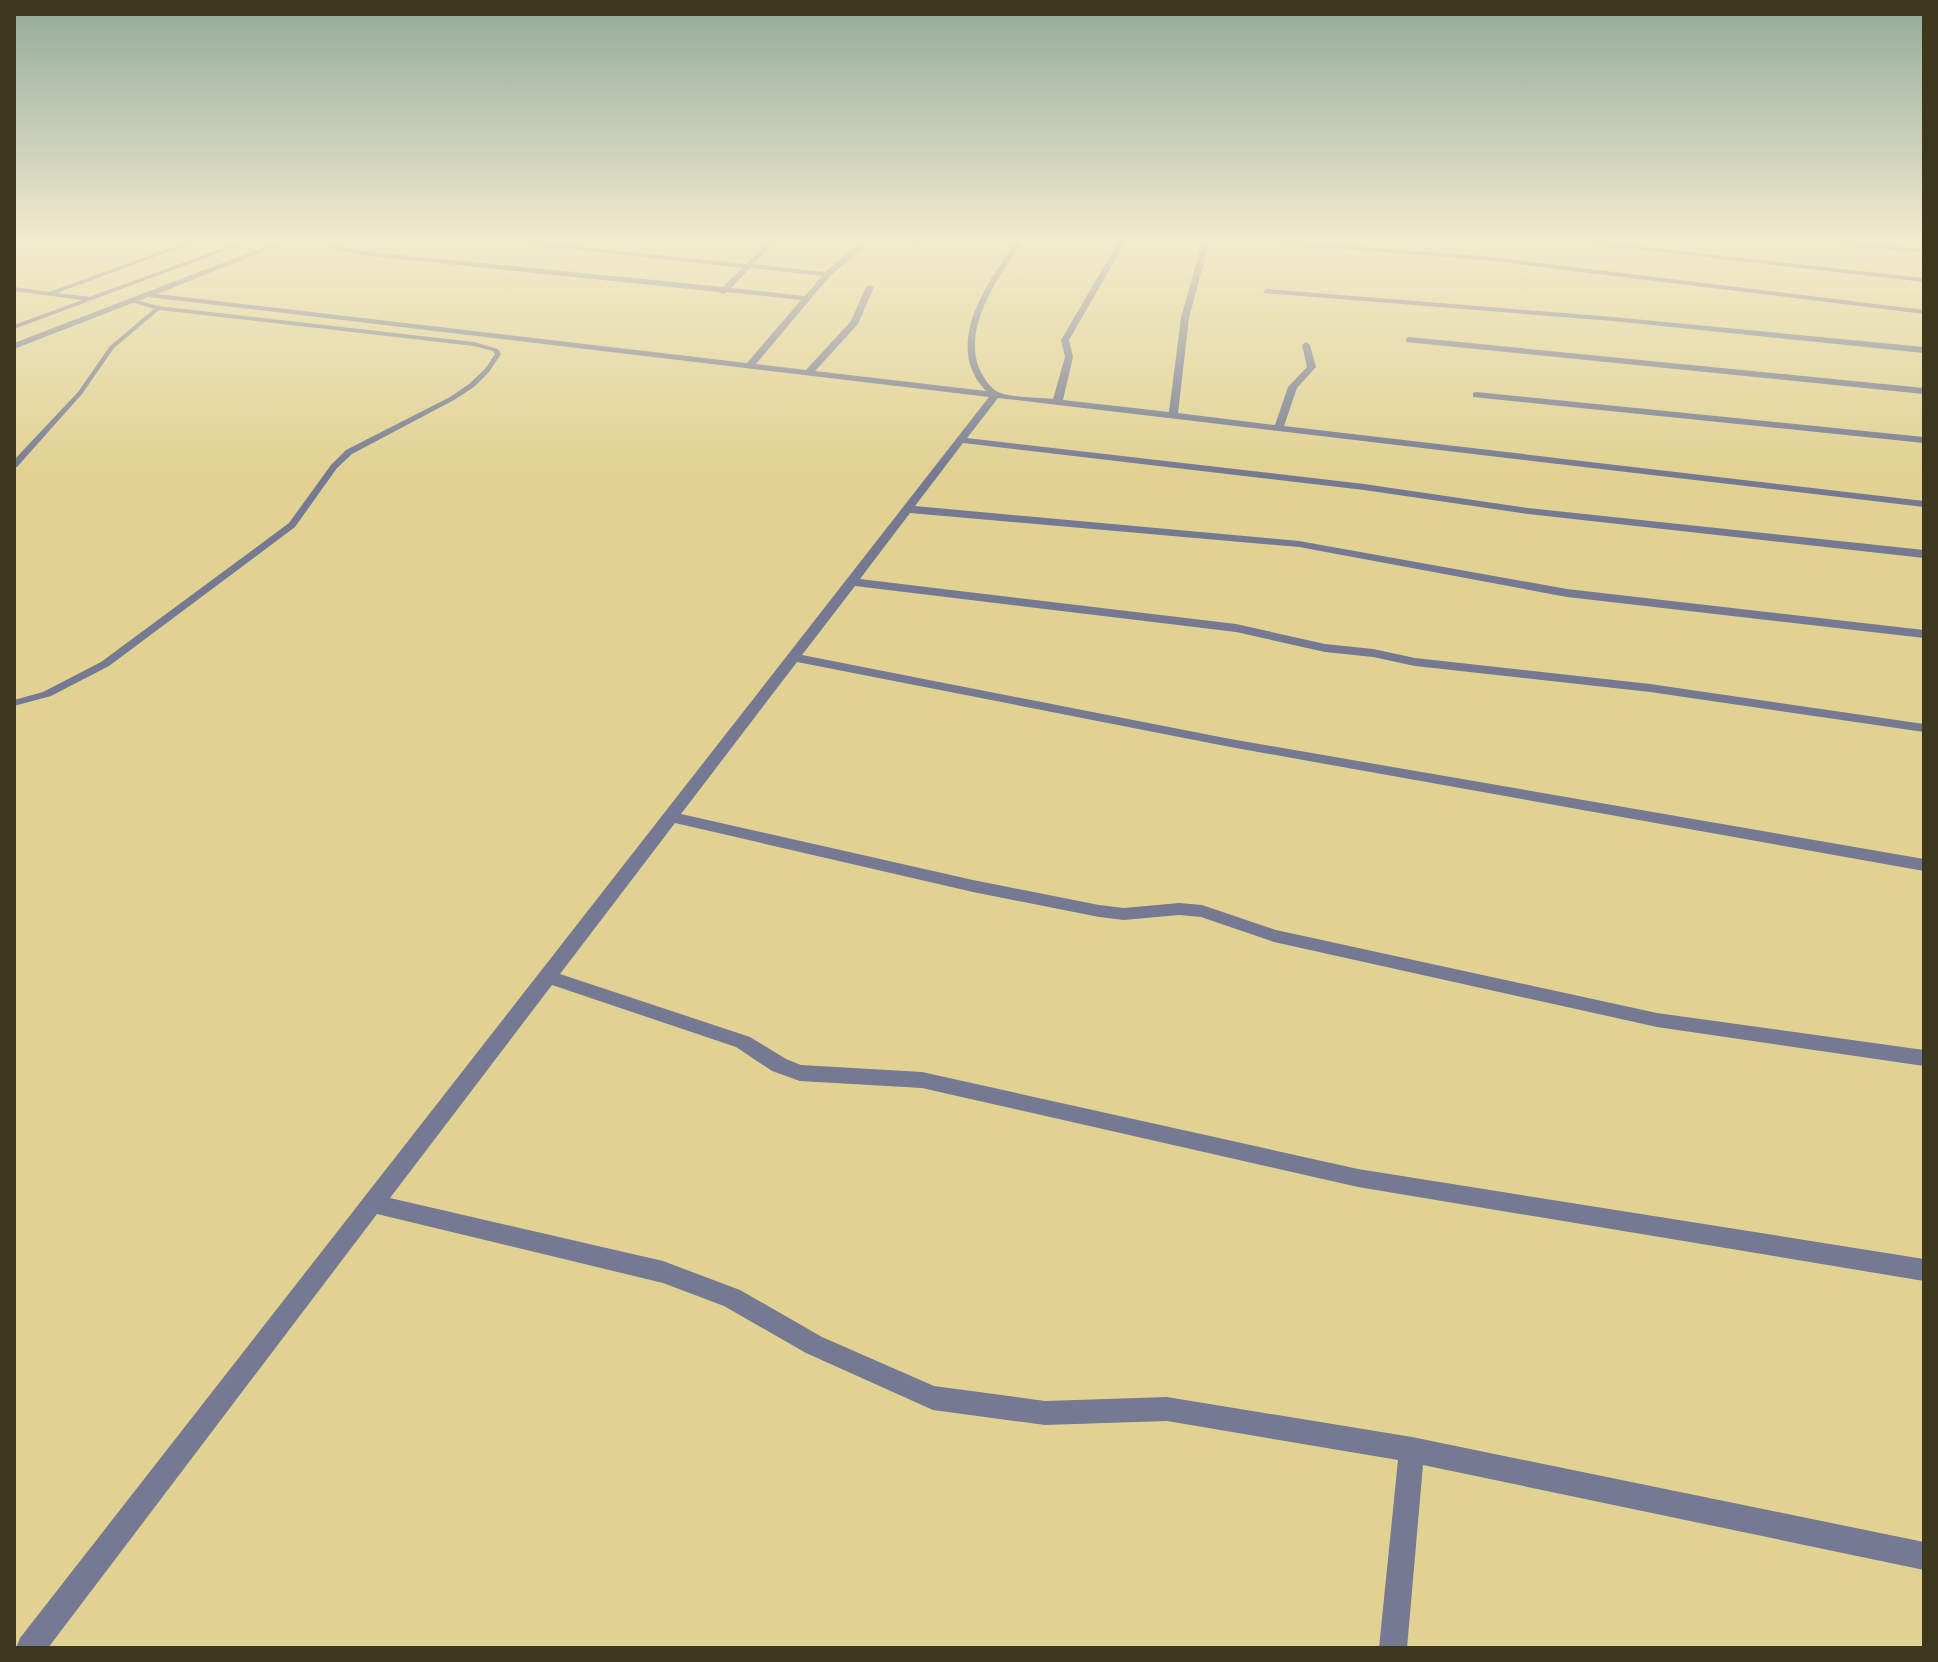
<svg xmlns="http://www.w3.org/2000/svg" width="1938" height="1662" viewBox="0 0 1938 1662" font-family="'Work Sans',sans-serif">
	<style>
		.lines { fill: none; stroke-linecap: round; stroke-linejoin: round }
		.lane { fill: #757a92; fill-rule: evenodd }
		.street { fill: #757a92; fill-rule: evenodd }
	</style>
	<rect width="100%" height="100%" fill="#e1d293"/>
	<g class="lines">
		<!-- lane -->
		<g class="lane">
			<polygon points="195,239 203,239 57,293 89,297 248,239 256,239 14,329 14,325 82,300 14,291 14,287 49,292"/>
			<polygon points="134,299 158,306 474,342 498,349 501,354 489,372 474,387 454,400 352,454 337,468 295,527 109,666 51,696 14,706 14,700 43,692 101,662 289,523 331,465 346,450 450,397 469,384 485,369 495,354 493,351 474,346 159,310 114,348 82,394 17,467 14,467 14,460 78,392 110,346 154,309 132,302"/>
		</g>
		<!-- street -->
		<g class="street">
			<path d="M285,239H295L157,294L747,363L801,300L727,292L723,294L719,292L361,255L337,250L319,239H327L341,247L361,251L723,287L742,268L480,239H507L746,264L765,245L722,239H777L754,264L825,272L865,239H873L830,276L756,364L806,370L851,321L866,287L870,285L874,287L858,324L815,371L986,391C941,345 989,280 1018,239H1025C1001,273 962,325 979,368C983,377 990,388 998,392C1010,398 1039,397 1053,399L1065,357L1061,340L1120,239H1127L1069,340L1073,357L1063,400L1169,412L1181,318L1203,239H1210L1189,318L1178,413L1275,425L1288,387L1307,367L1302,345L1306,342L1310,345L1316,367L1297,388L1284,426L1924,501V507L998,398L967,438L1364,484L1528,508L1924,550V558L1528,514L1364,490L963,443L915,506L1299,541L1567,589L1924,630V638L1567,597L1299,547L910,513L860,579L1236,624L1325,644L1373,649L1415,658L1650,684L1924,724V732L1650,692L1415,666L1373,657L1325,652L1236,632L855,586L802,655L1225,738L1924,859V871L1225,746L797,662L681,814L973,880L1099,905L1124,908L1179,903L1202,905L1276,930L1657,1013L1924,1050V1066L1657,1027L1274,942L1201,917L1179,915L1124,920L1099,917L973,892L675,823L560,974L750,1037L786,1059L801,1065L922,1072L1358,1169L1924,1259V1281L1358,1187L922,1088L800,1081L772,1071L736,1047L552,985L390,1198L663,1261L740,1290L822,1337L934,1386L1045,1401L1167,1397L1412,1437L1924,1542V1570L1423,1465L1407,1648H1379L1398,1460L1167,1421L1045,1425L933,1410L806,1353L724,1306L663,1283L377,1214L48,1648H16L20,1638L989,397L148,297L14,349V343ZM750,268L822,276L805,296L731,288Z"/>
			<polygon points="916,239 923,239 914,248 910,248"/>
			<polygon points="1211,239 1248,239 1484,256 1924,310 1924,314 1484,260"/>
			<polygon points="1545,239 1570,239 1924,278 1924,282"/>
			<polygon points="1784,239 1814,239 1924,249 1924,253"/>
			<polygon points="1266,289 1613,317 1924,347 1924,353 1613,321 1263,293"/>
			<polygon points="1409,337 1924,388 1924,394 1406,342 1406,338"/>
			<polygon points="1476,392 1924,437 1924,443 1473,397 1473,393"/>
		</g>
	</g>
	<!-- sky -->
	<linearGradient id="sky" x2="0" y2="1"><stop stop-color="#92aa9a"/><stop offset="0.51" stop-color="#f2ebce"/><stop offset="1" stop-color="#f2ebce" stop-opacity="0"/></linearGradient>
	<rect width="1938" height="472" fill="url(#sky)"/>
	<!-- border -->
	<rect width="1938" height="1662" fill="none" stroke="#3d371d" stroke-width="32"/>
</svg>
